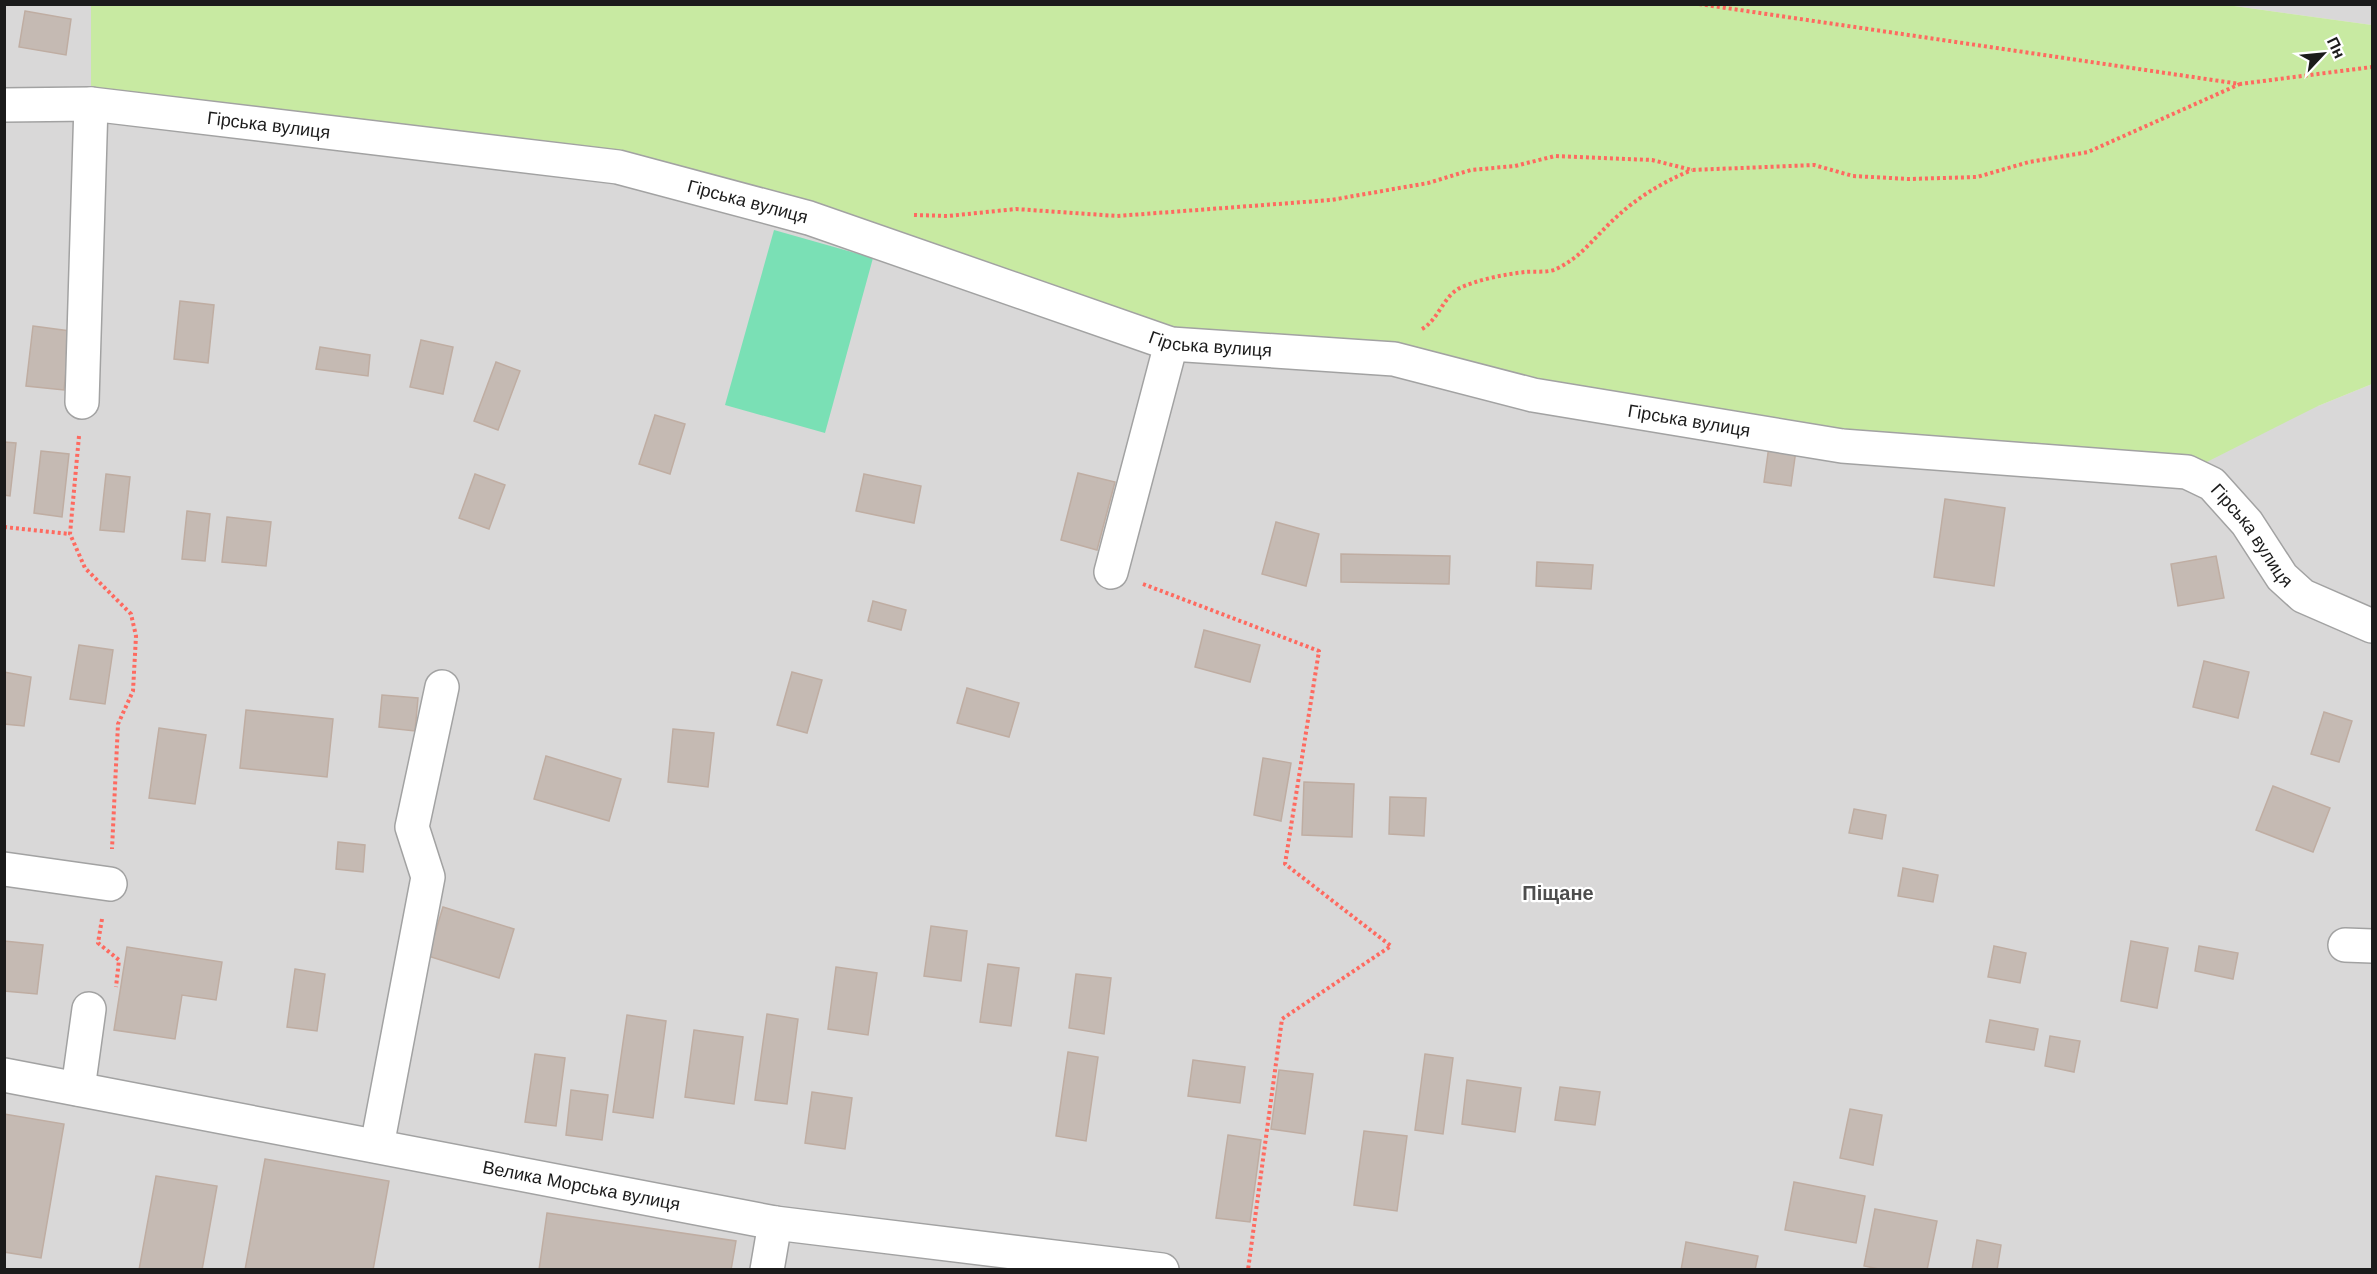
<svg xmlns="http://www.w3.org/2000/svg" width="2377" height="1274" viewBox="0 0 2377 1274" font-family="Arial,sans-serif">
	<style>
		.residential { fill: #d9d8d8 }
		.grass { fill: #c8eaa2 }
		.pitch { fill: #7ae0b5 }
		.building { fill: #c5bab3; stroke: #bfada2; stroke-width: 1.5 }
		.lines { fill: none; stroke-linecap: round; stroke-linejoin: round }
		.minor-casing { stroke: #a2a2a2; stroke-width: 36 }
		.path { stroke: #fe6a60; stroke-width: 4; stroke-dasharray: 3 3; stroke-linecap: butt }
		.minor { stroke: #fff; stroke-width: 33 }
		.labels { text-anchor: middle; dominant-baseline: central; stroke-width: 4.5; stroke-linejoin: round; paint-order: stroke }
		.street-label { font-size: 18px; fill: #1b1b1b; stroke: #fff }
		.neighbourhood-label { font-size: 20px; font-weight: bold; fill: #4e4e4e; stroke: #fff }
	</style>
	<rect width="100%" height="100%" fill="#ede8df"/>
	<!-- residential -->
	<g class="residential">
		<polygon points="5,5 91,5 91,103 2318,406 2372,384 2372,1269 5,1270"/>
		<polygon points="2227,5 2372,5 2372,25"/>
	</g>
	<!-- grass -->
	<polygon class="grass" points="91,4 2227,5 2372,25 2372,384 2318,406 2187,472 1533,395 1171,344 619,167 91,104"/>
	<!-- pitch -->
	<polygon class="pitch" points="774,230 873,258 825,433 725,405"/>
	<!-- building -->
	<g class="building">
		<polygon points="25,11 71,19 66,55 19,47"/>
		<polygon points="180,301 214,305 208,363 174,359"/>
		<polygon points="33,326 70,331 64,390 26,386"/>
		<polygon points="421,340 453,347 443,394 410,387"/>
		<polygon points="320,347 370,355 368,376 316,369"/>
		<polygon points="496,362 520,371 498,430 474,421"/>
		<polygon points="655,415 685,424 670,474 639,464"/>
		<polygon points="4,442 16,443 10,496 4,495"/>
		<polygon points="1769,446 1796,450 1791,486 1764,482"/>
		<polygon points="41,451 69,454 62,517 34,513"/>
		<polygon points="1078,473 1115,482 1097,550 1061,540"/>
		<polygon points="106,474 130,477 124,532 100,530"/>
		<polygon points="475,474 505,485 489,529 459,518"/>
		<polygon points="864,474 921,486 914,523 856,511"/>
		<polygon points="1945,499 2005,508 1994,586 1934,577"/>
		<polygon points="187,511 210,514 205,561 182,559"/>
		<polygon points="227,517 271,522 266,566 222,562"/>
		<polygon points="1276,522 1319,534 1306,586 1262,574"/>
		<polygon points="1341,554 1450,556 1449,584 1341,582"/>
		<polygon points="2216,556 2224,598 2178,606 2171,564"/>
		<polygon points="1537,562 1593,565 1591,589 1536,586"/>
		<polygon points="873,601 906,610 901,630 868,621"/>
		<polygon points="1204,630 1260,645 1250,682 1195,667"/>
		<polygon points="79,645 113,650 105,704 70,699"/>
		<polygon points="2204,661 2249,672 2238,718 2193,707"/>
		<polygon points="4,672 31,677 24,726 4,724"/>
		<polygon points="792,672 822,680 807,733 777,725"/>
		<polygon points="967,688 1019,703 1009,737 957,723"/>
		<polygon points="382,695 418,698 415,731 379,727"/>
		<polygon points="246,710 333,719 327,777 240,768"/>
		<polygon points="2324,712 2352,721 2339,762 2311,754"/>
		<polygon points="159,728 206,735 195,804 149,798"/>
		<polygon points="673,729 714,733 708,787 668,782"/>
		<polygon points="546,756 621,779 609,821 534,799"/>
		<polygon points="1263,758 1291,763 1281,821 1254,815"/>
		<polygon points="1304,782 1354,784 1352,837 1302,835"/>
		<polygon points="2273,786 2330,808 2313,852 2256,830"/>
		<polygon points="1390,797 1426,798 1424,836 1389,834"/>
		<polygon points="1854,809 1886,815 1882,839 1849,833"/>
		<polygon points="338,842 365,845 363,872 336,869"/>
		<polygon points="1903,868 1938,875 1933,902 1898,896"/>
		<polygon points="443,907 514,929 499,978 428,956"/>
		<polygon points="931,926 967,931 961,981 924,976"/>
		<polygon points="4,941 43,945 37,994 4,991"/>
		<polygon points="2131,941 2168,948 2157,1008 2121,1001"/>
		<polygon points="1994,946 2026,953 2020,983 1988,977"/>
		<polygon points="2199,946 2238,953 2233,979 2195,971"/>
		<polygon points="127,947 222,962 216,1000 182,995 175,1039 114,1030"/>
		<polygon points="988,964 1019,968 1011,1026 980,1022"/>
		<polygon points="836,967 877,973 868,1035 828,1029"/>
		<polygon points="295,969 325,974 317,1031 287,1027"/>
		<polygon points="1076,974 1111,978 1104,1034 1069,1028"/>
		<polygon points="767,1014 798,1019 787,1104 755,1100"/>
		<polygon points="627,1015 666,1021 653,1118 613,1112"/>
		<polygon points="1990,1020 2038,1029 2034,1050 1986,1042"/>
		<polygon points="694,1030 743,1037 734,1104 685,1097"/>
		<polygon points="2050,1036 2080,1041 2074,1072 2045,1066"/>
		<polygon points="1068,1052 1098,1057 1086,1141 1056,1136"/>
		<polygon points="535,1054 565,1058 556,1126 525,1122"/>
		<polygon points="1425,1054 1453,1058 1443,1134 1415,1130"/>
		<polygon points="1193,1060 1245,1067 1240,1103 1188,1096"/>
		<polygon points="1279,1070 1313,1074 1305,1134 1271,1129"/>
		<polygon points="1467,1080 1521,1088 1515,1132 1462,1124"/>
		<polygon points="1560,1087 1600,1092 1595,1125 1555,1120"/>
		<polygon points="571,1090 608,1095 602,1140 566,1135"/>
		<polygon points="812,1092 852,1098 845,1149 805,1143"/>
		<polygon points="1850,1109 1882,1115 1873,1165 1840,1158"/>
		<polygon points="4,1114 64,1124 41,1258 4,1252"/>
		<polygon points="1364,1131 1407,1136 1397,1211 1354,1205"/>
		<polygon points="1228,1135 1261,1140 1250,1222 1216,1218"/>
		<polygon points="265,1159 389,1181 373,1270 245,1270"/>
		<polygon points="156,1176 217,1186 202,1270 139,1270"/>
		<polygon points="1794,1182 1865,1196 1856,1243 1785,1230"/>
		<polygon points="1875,1209 1937,1221 1927,1270 1884,1270 1864,1266"/>
		<polygon points="547,1213 736,1241 731,1270 539,1270"/>
		<polygon points="1977,1240 2001,1245 1997,1270 1972,1270"/>
		<polygon points="1686,1242 1758,1256 1755,1270 1681,1270"/>
	</g>
	<g class="lines">
		<!-- minor casing -->
		<g class="minor-casing">
			<g id="minor">
				<path id="s1" d="M4,105L91,104L618,167L809,218L1171,344L1394,359L1533,395L1842,446L2187,472L2212,484L2247,523L2282,577L2303,596L2372,626"/>
				<polyline points="82,402 91,104"/>
				<polyline points="1111,572 1171,344"/>
				<polyline points="4,869 110,884"/>
				<polyline points="2345,945 2372,946"/>
				<path id="s2" d="M4,1075L775,1223L1162,1270"/>
				<polyline points="78,1089 89,1009"/>
				<polyline points="377,1146 428,877 412,827 442,687"/>
				<polyline points="767,1270 775,1223"/>
			</g>
		</g>
		<!-- path -->
		<g class="path">
			<polyline points="1699,4 2240,84 2372,67"/>
			<polyline points="914,215 948,216 1016,209 1117,216 1331,200 1428,183 1471,170 1515,166 1555,156 1652,160 1692,170 1814,165 1853,176 1909,179 1977,177 2029,162 2088,152 2240,84"/>
			<path d="M1422,329C1438,320 1442,299 1458,289C1475,280 1506,274 1525,272C1534,271 1548,273 1556,269C1578,259 1592,241 1608,225C1633,200 1660,183 1692,170"/>
			<polyline points="79,436 70,534 85,568 131,614 136,636 133,691 118,724 112,849"/>
			<polyline points="4,527 70,534"/>
			<polyline points="1143,584 1319,651 1285,864 1391,946 1282,1019 1248,1270"/>
			<polyline points="102,919 98,943 119,960 116,987"/>
		</g>
		<!-- minor -->
		<use href="#minor" class="minor"/>
	</g>
	<g class="labels">
		<!-- street labels -->
		<g class="street-label">
			<text stroke="none"><textPath href="#s1" startOffset="266">Гірська вулиця</textPath></text>
			<text stroke="none"><textPath href="#s1" startOffset="752">Гірська вулиця</textPath></text>
			<text stroke="none"><textPath href="#s1" startOffset="1238">Гірська вулиця</textPath></text>
			<text stroke="none"><textPath href="#s1" startOffset="1724">Гірська вулиця</textPath></text>
			<text stroke="none"><textPath href="#s1" startOffset="2318">Гірська вулиця</textPath></text>
			<text stroke="none"><textPath href="#s2" startOffset="588">Велика Морська вулиця</textPath></text>
		</g>
		<!-- neighbourhood labels -->
		<g class="neighbourhood-label">
			<text x="1558" y="893">Піщане</text>
		</g>
	</g>
	<!-- border -->
	<rect width="2377" height="1274" fill="none" stroke="#1b1b1b" stroke-width="12"/>
	<!-- north arrow -->
	<g transform="translate(2323 54) rotate(64)" stroke="#ffffff" stroke-width="4.5" paint-order="stroke">
	<path d="M0-4.5L10 22L0 15L-10 22Z" fill="#1b1b1b"/>
	<text y="-9" font-size="16" font-weight="bold" text-anchor="middle" fill="#1b1b1b">Пн</text>
	</g>
</svg>
